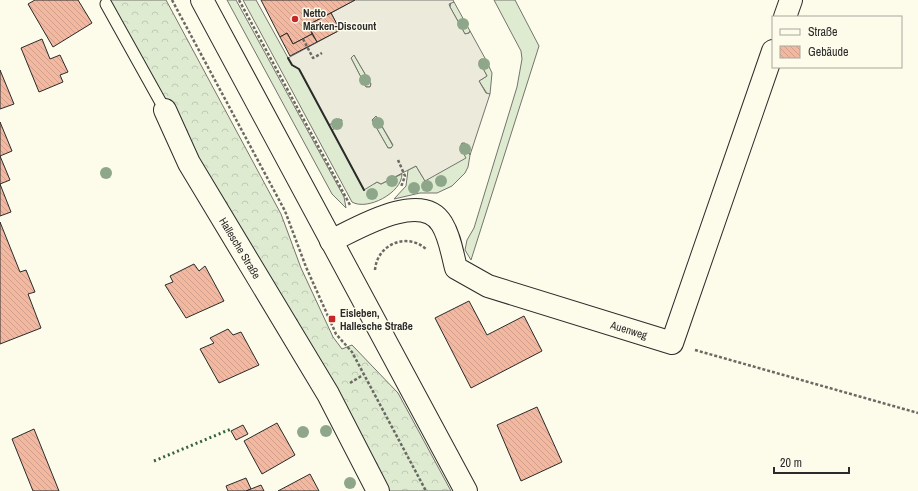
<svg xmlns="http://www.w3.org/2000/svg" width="918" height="491" viewBox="0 0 918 491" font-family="'Archivo Narrow',sans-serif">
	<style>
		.grass { fill: #deebd1; stroke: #74746e }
		.forest { fill: url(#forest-crowns); stroke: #74746e }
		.parking { fill: #eceadb; stroke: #74746e; fill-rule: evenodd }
		.building { fill: url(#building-back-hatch); stroke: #2b2b2b }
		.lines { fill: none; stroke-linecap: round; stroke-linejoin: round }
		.lane-casing { stroke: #2b2b2b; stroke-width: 13 }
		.street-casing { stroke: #2b2b2b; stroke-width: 24 }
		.secondary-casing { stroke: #2b2b2b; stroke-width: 24 }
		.path { stroke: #6a6964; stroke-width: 2.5; stroke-dasharray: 3 2; stroke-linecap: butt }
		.lane { stroke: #fdfbea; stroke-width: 11 }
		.street { stroke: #fdfbea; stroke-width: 22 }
		.secondary { stroke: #fdfbea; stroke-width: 22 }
		.hedge { stroke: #34623c; stroke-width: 3; stroke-dasharray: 2 3; stroke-linecap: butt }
		.wall { stroke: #2b2b2b; stroke-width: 2 }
		.tree { fill: #8ea78a }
		.poi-dot { fill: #c62828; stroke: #fdfbea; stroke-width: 1.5 }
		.labels { text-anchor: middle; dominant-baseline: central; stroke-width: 3; stroke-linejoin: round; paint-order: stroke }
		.poi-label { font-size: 11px; font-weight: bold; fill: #2b2b2b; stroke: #fdfbea; text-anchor: start }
		.street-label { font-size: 11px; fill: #2b2b2b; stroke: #fdfbea }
	</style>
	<defs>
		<pattern id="forest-crowns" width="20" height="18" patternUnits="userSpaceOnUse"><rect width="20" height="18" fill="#deebd1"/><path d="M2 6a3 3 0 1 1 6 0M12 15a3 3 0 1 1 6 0" fill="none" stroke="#bfcab4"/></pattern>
		<pattern id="building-back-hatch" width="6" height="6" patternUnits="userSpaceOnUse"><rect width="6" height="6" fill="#f2b8a0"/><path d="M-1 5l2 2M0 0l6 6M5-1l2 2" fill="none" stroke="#d09e8a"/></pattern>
	</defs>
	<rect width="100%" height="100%" fill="#fdfbea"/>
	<!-- grass -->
	<g class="grass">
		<polygon points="227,0 236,0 344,197 346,208 332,194"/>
		<path d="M243,0H256L292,65L299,69L329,125L339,119L341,120L343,122L332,130L374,184L377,182L381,184L402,174C402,193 367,211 352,202Z"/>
		<polygon points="494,0 515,0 539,46 471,260 465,250 467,240 474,228 517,87 522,59 521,51"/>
		<polygon points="451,2 454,2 470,31 469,33 465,34 450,7"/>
		<polygon points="354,55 371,84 370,87 366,87 351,58"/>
		<polygon points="483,59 486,60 492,73 490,94 488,95 479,81 487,76 480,63 479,61"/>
		<polygon points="376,116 393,146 391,148 388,148 372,120"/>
		<polygon points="462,143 465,143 470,155 468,167 465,173 452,186 437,193 420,193 394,199 406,186 408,170 416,166 425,181 460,147"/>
	</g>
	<!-- forest -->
	<polygon class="forest" points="109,0 166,0 281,214 301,268 333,337 342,349 352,345 398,393 451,491 389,491 328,377 194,151"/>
	<!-- parking -->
	<path class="parking" d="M355,0H453L454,2L449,4L450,7L465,34L469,33L470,31L486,60L481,59L479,61L487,76L479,81L486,93L490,94L470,155L465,143H462L460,147L466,158L425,181L416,166L381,184L377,182L364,190L332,130L341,125L342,120L339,119L329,125L299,69L292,65L288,58L340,30L331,13ZM354,55L371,84L370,87H366L351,58ZM376,116L393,145L391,148H388L372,120Z"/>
	<!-- building -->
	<g class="building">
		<polygon points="35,0 78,0 92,23 53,47 28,4"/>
		<polygon points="261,0 355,0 308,25 312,34 293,44 287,33 280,37"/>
		<polygon points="331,13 340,30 317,42 308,25"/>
		<polygon points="287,33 293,44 312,34 317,42 290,56 280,37"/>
		<polygon points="42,39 50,59 60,55 68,72 60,75 63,82 39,92 21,48"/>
		<polygon points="0,70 14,104 0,109"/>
		<polygon points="0,122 12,151 0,156 10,180 0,184 11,212 0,216"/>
		<polygon points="0,222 20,272 26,270 35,292 28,294 41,328 0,344"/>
		<polygon points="194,264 199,271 205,266 224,301 186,318 165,285 173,282 170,276"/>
		<polygon points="469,301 487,335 524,316 542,351 471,388 435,318"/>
		<polygon points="228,329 233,335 241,332 259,365 219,383 200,349 214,343 210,338"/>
		<polygon points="537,407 562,462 521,481 497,425"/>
		<polygon points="277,423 295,455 262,474 244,441"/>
		<polygon points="243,425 248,434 236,440 231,431"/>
		<polygon points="34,429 59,491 33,491 12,439"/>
		<polygon points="310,474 319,491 278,491"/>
		<polygon points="246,478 251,489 246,491 228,491 226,486"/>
		<polygon points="261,485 264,491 246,491"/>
	</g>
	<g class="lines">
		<!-- lane casing -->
		<g class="lane-casing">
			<polyline id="lane" points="106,4 165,110"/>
		</g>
		<!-- street casing -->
		<g class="street-casing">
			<g id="street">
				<polyline points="785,17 791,0"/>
				<polyline points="165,110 189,163 328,394 378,491"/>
				<path d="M331,241C356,229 422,189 442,224C450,237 452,253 456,268L488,286L672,343L773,51"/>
			</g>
		</g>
		<!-- secondary casing -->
		<g class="secondary-casing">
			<polyline id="secondary" points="202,0 466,491"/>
		</g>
		<!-- path -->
		<g class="path">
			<polyline points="172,0 285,211 306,267 336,334 352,352 426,491"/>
			<polyline points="239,0 350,205"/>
			<polyline points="303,39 313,58 322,53"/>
			<polyline points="398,160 405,176 401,187"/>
			<path d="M375,270C377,244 407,232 426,249"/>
			<polyline points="695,350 918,413"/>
			<polyline points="350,383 363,375"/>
		</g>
		<!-- lane -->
		<use href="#lane" class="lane"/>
		<!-- street -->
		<use href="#street" class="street"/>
		<!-- secondary -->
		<use href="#secondary" class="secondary"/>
		<!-- hedge -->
		<polyline class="hedge" points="154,461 231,429"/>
		<!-- wall -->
		<polyline class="wall" points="288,58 292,65 299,69 364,190"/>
	</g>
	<!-- trees -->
	<g class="tree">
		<circle cx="463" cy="24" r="6"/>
		<circle cx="484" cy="64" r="6"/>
		<circle cx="365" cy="80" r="6"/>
		<circle cx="378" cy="123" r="6"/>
		<circle cx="337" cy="124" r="6"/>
		<circle cx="465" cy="149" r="6"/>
		<circle cx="106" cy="173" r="6"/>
		<circle cx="392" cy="181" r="6"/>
		<circle cx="441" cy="181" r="6"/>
		<circle cx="427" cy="186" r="6"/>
		<circle cx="414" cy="188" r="6"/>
		<circle cx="372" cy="194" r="6"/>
		<circle cx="326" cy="431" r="6"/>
		<circle cx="303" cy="432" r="6"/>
		<circle cx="350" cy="483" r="6"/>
	</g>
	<!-- markers -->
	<g class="poi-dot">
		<circle cx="295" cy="19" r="4"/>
		<rect x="328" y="315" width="8" height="8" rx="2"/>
	</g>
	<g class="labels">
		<!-- poi labels -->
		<g class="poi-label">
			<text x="303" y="13">Netto<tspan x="303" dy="13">Marken-Discount</tspan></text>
			<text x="340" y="313">Eisleben,<tspan x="340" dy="13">Hallesche Straße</tspan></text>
		</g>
		<!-- street labels -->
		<g class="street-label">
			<text transform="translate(240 248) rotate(59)">Hallesche Straße</text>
			<text transform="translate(629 330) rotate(17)">Auenweg</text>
		</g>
	</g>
	<!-- legend -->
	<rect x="772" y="16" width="130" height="52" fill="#fdfbea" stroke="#a9a89e"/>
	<rect x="780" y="29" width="20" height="6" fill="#fdfbea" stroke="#a9a89e"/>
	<text x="808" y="36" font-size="12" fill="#2b2b2b">Straße</text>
	<rect x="780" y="46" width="20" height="12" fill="url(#building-back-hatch)" stroke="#a9a89e"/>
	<text x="808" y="56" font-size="12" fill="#2b2b2b">Gebäude</text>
	<!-- scale -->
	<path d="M774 467v6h75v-6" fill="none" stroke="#2b2b2b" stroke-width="2"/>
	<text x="780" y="467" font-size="12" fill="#2b2b2b" stroke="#fdfbea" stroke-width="3" paint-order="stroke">20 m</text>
</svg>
